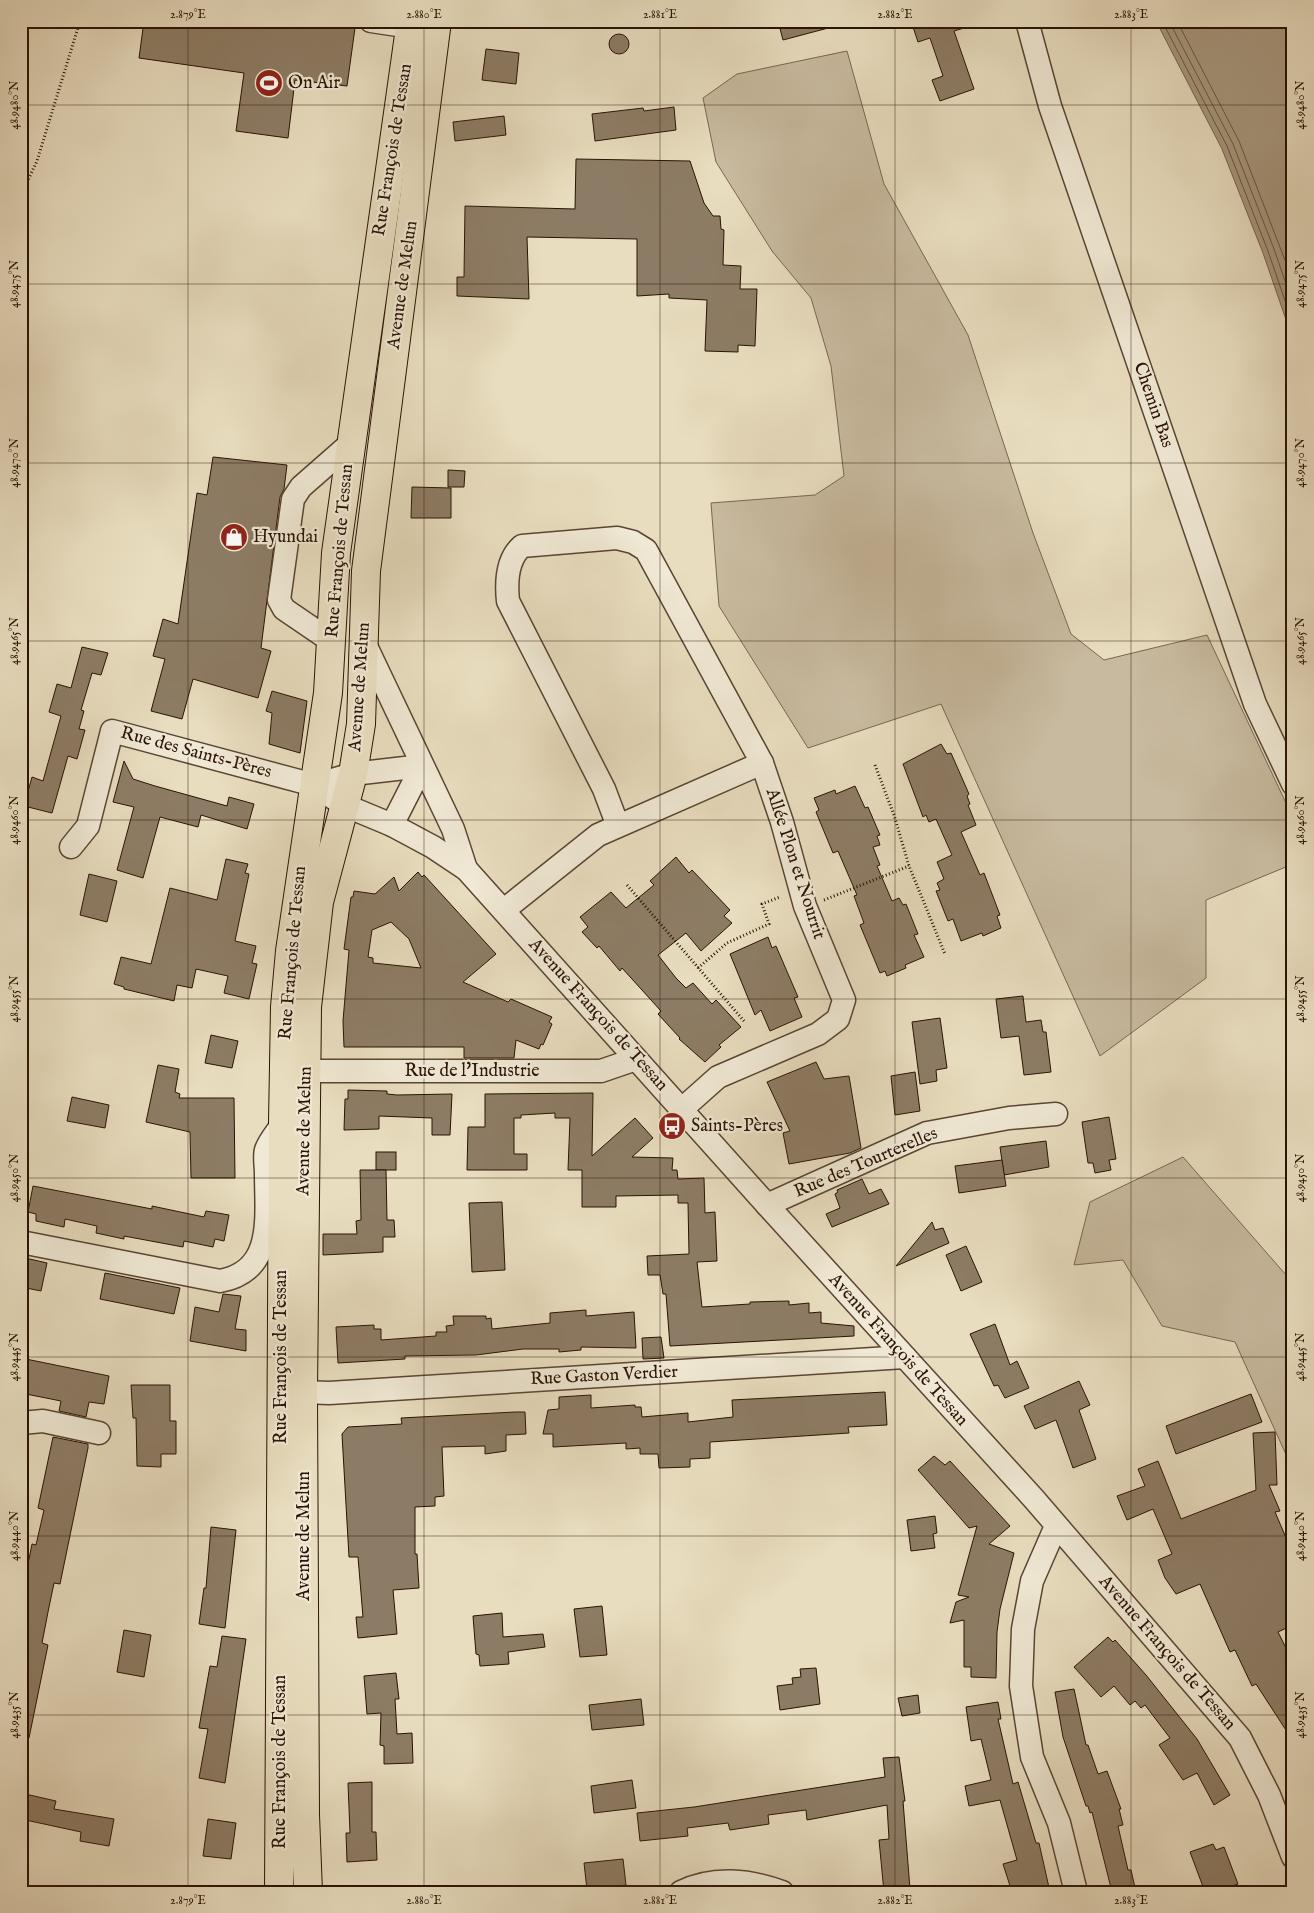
<svg xmlns="http://www.w3.org/2000/svg" width="1314" height="1913" viewBox="0 0 1314 1913" font-family="'IM FELL English',serif">
	<style>
		.green { fill: #c8ba9f; stroke: #796652 }
		.water { fill: #a7987f; stroke: #75624e }
		.lines { fill: none; stroke-linecap: round; stroke-linejoin: round }
		.shore { stroke: #685542; stroke-width: 1 }
		.building { fill: #8d7c65; stroke: #2a1204; fill-rule: evenodd }
		.minor-casing { stroke: #5a4533; stroke-width: 25 }
		.major-casing { stroke: #2a1204; stroke-width: 30 }
		.path { stroke: #2a1204; stroke-width: 3; stroke-dasharray: 1 2.5; stroke-linecap: butt }
		.minor { stroke: #f0e9d5; stroke-width: 22 }
		.major { stroke: #e8ddbf; stroke-width: 28 }
		.ticks { fill: none; stroke: #2a1204; stroke-width: 1; stroke-opacity: 0.45 }
		.labels { text-anchor: middle; dominant-baseline: central; stroke-width: 4.5; stroke-linejoin: round; paint-order: stroke }
		.poi-label { font-size: 18px; fill: #2a1204; stroke: #f0e9d5; text-anchor: start }
		.street-label { font-size: 18px; fill: #2a1204; stroke: #f0e9d5 }
		.neatline { fill: none; stroke: #2a1204; stroke-width: 2 }
		.ticks-label { font-size: 12px; text-anchor: middle; fill: #2a1204 }
	</style>
	<rect width="100%" height="100%" fill="#e8ddbf"/>
	<filter id="stains"><feTurbulence type="fractalNoise" baseFrequency=".004" numOctaves="4"/><feColorMatrix values="0 0 0 0 .2 0 0 0 0 .09 0 0 0 0 .02 0 0 0 .5 -.17"/></filter>
	<radialGradient id="worn" r=".72"><stop offset=".6" stop-color="#630" stop-opacity="0"/><stop offset="1" stop-color="#630" stop-opacity=".3"/></radialGradient>
	<!-- green -->
	<g class="green">
		<polygon points="847,51 884,184 968,335 1033,533 1071,634 1104,660 1207,635 1293,818 1293,864 1206,900 1206,978 1100,1056 941,704 808,748 719,606 711,503 815,495 844,476 831,366 811,298 772,251 716,162 703,98 737,74"/>
		<polygon points="1183,1157 1293,1283 1293,1470 1235,1342 1162,1326 1123,1260 1074,1265 1090,1202"/>
	</g>
	<!-- water -->
	<polygon class="water" points="1156,21 1293,21 1293,340 1263,253 1222,149"/>
	<g class="lines">
		<!-- shore -->
		<g class="shore">
			<polyline points="1162,21 1227,146 1268,251 1293,324"/>
			<polyline points="1169,21 1233,144 1274,249 1293,304"/>
			<polyline points="1177,21 1239,141 1293,281"/>
		</g>
	</g>
	<!-- building -->
	<g class="building">
		<polygon points="144,21 306,21 355,28 347,86 295,80 288,138 236,131 244,73 139,58"/>
		<polygon points="778,21 831,21 832,27 783,40"/>
		<polygon points="911,21 970,21 971,26 954,31 974,89 940,101 932,80 943,76 930,38 918,42"/>
		<circle cx="619" cy="44" r="10"/>
		<polygon points="486,49 519,53 516,84 482,80"/>
		<polygon points="674,107 676,130 595,141 592,114 643,108 644,111"/>
		<polygon points="504,116 506,135 455,141 453,122"/>
		<polygon points="576,159 690,161 704,203 713,216 720,216 721,229 724,230 723,265 741,266 740,289 757,289 755,346 738,345 738,352 705,351 707,300 669,298 669,294 637,296 637,239 527,237 529,299 457,296 457,277 464,277 465,206 575,209"/>
		<polygon points="213,457 287,465 284,489 280,497 261,648 271,651 258,698 193,679 182,719 151,711 165,659 153,656 163,619 178,624 197,493 207,495"/>
		<polygon points="448,470 465,471 464,487 448,487"/>
		<polygon points="412,487 451,488 451,518 411,518"/>
		<polygon points="82,647 108,653 101,675 92,673 81,710 84,711 79,729 85,730 77,759 68,756 52,813 24,806 32,777 43,781 61,716 49,712 57,684 71,688"/>
		<polygon points="272,691 307,701 300,753 269,744 272,713 266,711"/>
		<polygon points="941,744 947,754 951,753 969,794 967,796 970,804 968,805 976,825 961,832 980,875 984,873 1000,915 997,916 1001,928 983,936 982,933 961,941 953,919 948,921 936,891 940,890 937,883 944,879 937,862 952,855 936,819 929,822 926,815 923,817 903,764"/>
		<polygon points="124,761 133,779 155,786 227,806 229,797 254,804 247,829 201,815 198,827 160,817 143,878 117,870 134,807 113,802"/>
		<polygon points="855,786 865,808 868,807 880,835 877,836 880,845 873,847 880,865 877,866 892,901 899,898 903,905 906,904 918,934 914,935 924,957 905,965 906,968 887,976 885,971 880,973 860,925 864,923 854,896 857,895 838,851 833,853 816,812 819,810 814,798 835,790 836,794"/>
		<polygon points="676,857 689,873 692,870 730,910 724,916 732,923 701,951 686,933 658,955 676,978 686,988 693,983 712,1004 716,1000 741,1027 719,1045 721,1047 705,1062 679,1039 680,1038 658,1014 661,1011 622,968 620,971 599,946 597,948 582,932 588,927 580,917 611,892 626,908 654,885 650,881"/>
		<polygon points="226,859 248,864 245,873 249,874 235,941 256,946 252,963 257,964 249,999 224,993 228,976 196,969 192,988 177,985 174,1001 124,989 124,987 114,984 121,957 151,964 170,888 217,900"/>
		<path d="M418,872L422,877L424,875L496,954L463,982L508,1002L511,999L552,1017L549,1022L552,1024L543,1045L541,1044L539,1049L516,1040L514,1058H464V1047H344L343,1021L349,950L344,949L351,897H353L354,891L375,894L394,877L399,891ZM391,922L409,939L421,968L373,963V958L368,957L372,930Z"/>
		<polygon points="89,874 117,881 107,922 80,915"/>
		<polygon points="768,937 772,948 776,946 798,997 794,998 802,1017 770,1031 761,1010 755,1015 730,954"/>
		<polygon points="1023,996 1026,1022 1041,1020 1043,1032 1046,1032 1051,1072 1024,1075 1019,1036 1001,1038 996,999"/>
		<polygon points="940,1018 947,1068 936,1070 937,1081 920,1084 912,1022"/>
		<polygon points="211,1035 238,1041 232,1068 205,1063"/>
		<polygon points="816,1062 824,1079 849,1076 861,1148 850,1153 789,1164 783,1133 790,1131 767,1082"/>
		<polygon points="158,1065 179,1069 175,1092 180,1094 179,1098 234,1098 235,1178 191,1178 190,1132 146,1122"/>
		<polygon points="915,1072 920,1111 895,1115 891,1076"/>
		<polygon points="348,1090 387,1091 387,1094 397,1095 452,1094 450,1135 432,1135 432,1118 379,1116 379,1129 344,1130 345,1099 348,1099"/>
		<polygon points="593,1093 592,1156 635,1118 653,1138 632,1157 673,1158 672,1170 677,1170 678,1179 704,1178 705,1213 715,1212 717,1261 697,1262 702,1307 750,1304 750,1302 789,1301 789,1305 809,1303 809,1313 821,1312 821,1323 854,1326 854,1336 670,1346 666,1294 663,1294 660,1275 648,1275 647,1256 689,1254 688,1203 678,1203 678,1195 616,1196 616,1207 582,1207 582,1170 568,1170 570,1118 555,1118 555,1113 521,1115 521,1118 514,1118 514,1154 527,1154 527,1170 467,1170 468,1127 485,1127 485,1094"/>
		<polygon points="72,1097 109,1105 105,1128 67,1121"/>
		<polygon points="1109,1117 1116,1159 1109,1160 1111,1170 1095,1173 1093,1163 1088,1163 1082,1122"/>
		<polygon points="1046,1141 1049,1167 1004,1175 1000,1147"/>
		<rect x="376" y="1152" width="20" height="18"/>
		<polygon points="1002,1160 1006,1186 959,1193 955,1166"/>
		<polygon points="360,1170 386,1170 387,1220 394,1220 395,1237 383,1237 383,1252 323,1255 323,1234 357,1234 356,1221 361,1220"/>
		<polygon points="862,1179 869,1194 881,1189 889,1204 832,1227 826,1214 840,1208 835,1194 838,1192 837,1190"/>
		<polygon points="33,1186 152,1209 152,1206 204,1217 206,1211 229,1215 224,1241 215,1239 213,1247 184,1241 183,1247 124,1236 124,1239 96,1233 97,1226 65,1219 64,1227 36,1221 36,1214 28,1212"/>
		<polygon points="502,1202 505,1270 472,1272 469,1203"/>
		<polygon points="932,1222 935,1230 943,1228 949,1243 896,1266"/>
		<polygon points="966,1246 982,1282 961,1291 946,1255"/>
		<polygon points="21,1257 47,1263 41,1291 21,1287"/>
		<polygon points="105,1273 180,1288 174,1314 100,1299"/>
		<polygon points="223,1294 241,1296 235,1329 246,1330 246,1351 190,1341 195,1307 219,1312"/>
		<polygon points="586,1310 586,1316 634,1312 636,1348 581,1347 581,1350 559,1352 559,1349 523,1349 476,1355 405,1356 405,1359 338,1363 336,1327 374,1325 374,1329 381,1329 381,1340 436,1336 436,1332 447,1332 446,1326 454,1325 453,1316 486,1316 486,1319 491,1318 492,1329 550,1323 550,1313"/>
		<polygon points="995,1324 1010,1365 1017,1361 1029,1388 1005,1398 998,1385 994,1386 970,1334"/>
		<polygon points="661,1337 664,1358 643,1359 642,1338"/>
		<polygon points="21,1358 109,1376 104,1404 89,1402 86,1417 59,1411 61,1401 21,1393"/>
		<polygon points="1079,1381 1090,1405 1079,1410 1096,1459 1073,1468 1056,1420 1035,1429 1024,1406"/>
		<polygon points="131,1385 170,1385 170,1421 176,1421 176,1454 161,1454 161,1467 137,1466 136,1418 133,1418"/>
		<polygon points="885,1392 887,1425 848,1427 849,1433 710,1442 710,1458 690,1459 690,1467 659,1468 658,1454 640,1454 640,1448 626,1449 626,1443 553,1447 553,1434 543,1434 548,1410 559,1409 559,1397 591,1395 591,1408 635,1405 635,1407 641,1407 642,1417 688,1413 688,1422 733,1417 732,1400"/>
		<polygon points="1251,1394 1262,1422 1176,1454 1166,1426"/>
		<polygon points="515,1412 525,1412 526,1434 506,1435 506,1451 485,1454 485,1446 442,1447 444,1496 435,1497 435,1506 415,1507 415,1554 417,1554 419,1588 393,1590 397,1634 358,1638 356,1617 363,1617 358,1557 349,1557 342,1434 348,1427 402,1424 401,1418"/>
		<polygon points="1275,1432 1277,1485 1269,1485 1280,1511 1275,1512 1293,1554 1293,1625 1278,1632 1293,1662 1293,1741 1256,1684 1252,1686 1235,1650 1230,1652 1200,1584 1176,1594 1165,1578 1158,1560 1172,1554 1153,1509 1127,1520 1117,1496 1145,1486 1138,1469 1158,1461 1181,1519 1256,1490 1253,1433"/>
		<polygon points="53,1437 88,1444 88,1448 60,1584 54,1583 48,1612 42,1643 48,1645 29,1738 21,1737 21,1599 32,1544 36,1545 44,1510 38,1508"/>
		<polygon points="934,1456 945,1465 950,1461 1010,1526 989,1544 1014,1553 1000,1609 997,1632 996,1678 971,1677 971,1667 964,1667 964,1620 950,1623 956,1602 969,1597 958,1595 977,1526 969,1528 918,1470"/>
		<polygon points="935,1516 937,1533 933,1534 935,1548 911,1551 907,1520"/>
		<polygon points="211,1527 236,1530 225,1628 199,1624 204,1588 206,1588"/>
		<polygon points="602,1606 607,1655 580,1657 574,1609"/>
		<polygon points="502,1613 503,1637 543,1634 545,1647 508,1652 509,1664 480,1666 479,1655 476,1654 473,1616"/>
		<polygon points="124,1630 151,1635 144,1677 117,1672"/>
		<polygon points="222,1636 246,1639 225,1783 199,1778 208,1729 199,1728 210,1666 217,1667"/>
		<polygon points="1108,1637 1113,1642 1115,1640 1146,1675 1197,1739 1230,1795 1214,1805 1197,1773 1183,1780 1159,1745 1170,1738 1145,1705 1141,1708 1135,1701 1130,1705 1114,1686 1101,1697 1074,1667"/>
		<polygon points="816,1668 820,1704 780,1710 777,1686 793,1684 792,1678 801,1677 800,1669"/>
		<polygon points="396,1673 399,1699 395,1699 397,1734 412,1733 413,1763 384,1764 384,1746 380,1745 381,1713 367,1714 364,1676"/>
		<polygon points="1074,1689 1086,1745 1088,1745 1098,1774 1107,1771 1121,1809 1119,1809 1123,1825 1118,1826 1128,1870 1131,1870 1136,1892 1112,1892 1092,1812 1090,1813 1088,1806 1086,1806 1063,1737 1055,1692"/>
		<polygon points="918,1695 920,1713 902,1716 898,1698"/>
		<polygon points="641,1699 644,1725 592,1730 589,1705"/>
		<polygon points="998,1702 1001,1719 998,1719 1013,1784 1018,1782 1036,1843 1039,1843 1050,1892 1012,1892 1003,1864 1017,1860 1000,1800 969,1806 965,1786 991,1780 981,1739 971,1741 966,1707"/>
		<polygon points="899,1757 905,1801 903,1801 910,1889 884,1892 879,1840 889,1839 887,1805 807,1820 806,1810 768,1815 769,1824 730,1830 728,1823 687,1828 688,1836 640,1841 637,1813 694,1807 885,1777 883,1758"/>
		<polygon points="632,1780 636,1808 594,1813 591,1786"/>
		<polygon points="372,1782 372,1832 376,1832 377,1860 347,1862 346,1833 350,1833 348,1783"/>
		<polygon points="21,1793 56,1801 54,1809 114,1819 109,1846 80,1841 81,1832 21,1819"/>
		<polygon points="208,1819 236,1823 231,1859 203,1856"/>
		<polygon points="1213,1844 1216,1850 1224,1847 1238,1884 1216,1892 1205,1892 1190,1852"/>
		<polygon points="623,1859 626,1885 587,1890 584,1863"/>
	</g>
	<g class="lines">
		<!-- minor casing -->
		<g class="minor-casing">
			<g id="minor">
				<polyline points="371,21 411,27"/>
				<polyline points="1027,21 1050,106 1255,704 1293,784"/>
				<polyline points="331,641 284,609 279,600 293,499 301,487 350,444"/>
				<polyline points="365,644 453,829 466,869"/>
				<polyline points="314,785 353,774 422,766"/>
				<polyline points="392,825 422,766"/>
				<polyline points="71,847 88,826 112,731 314,785 344,805 392,825 433,847 466,869 767,1205 1034,1499 1240,1738 1269,1795 1293,1857"/>
				<path d="M504,910L598,835L762,763L646,550L633,542L617,538L522,546C507,559 506,582 508,601L604,789L618,826"/>
				<polyline points="306,1071 601,1071 636,1059"/>
				<polyline points="682,1109 718,1077 818,1034 838,1019 844,1000 805,906 782,822 762,763"/>
				<polyline points="767,1205 927,1133 1009,1118 1056,1114"/>
				<path d="M21,1242L220,1281C275,1271 266,1217 266,1173C266,1166 264,1156 266,1150C269,1141 278,1131 283,1123"/>
				<polyline points="303,1392 329,1393 905,1357"/>
				<polyline points="21,1423 43,1421 99,1433"/>
				<polyline points="1056,1526 1032,1581 1023,1629 1021,1686 1032,1757 1059,1823 1076,1892"/>
				<path d="M681,1892C713,1876 750,1880 782,1892"/>
			</g>
		</g>
		<!-- major casing -->
		<g class="major-casing">
			<g id="major">
				<polyline points="279,1892 283,1123 285,1007 290,951 328,693 336,553 411,21"/>
				<polyline points="308,1892 305,1815 303,1392 307,1007 319,902 353,774 361,724 366,571 437,21"/>
			</g>
		</g>
		<!-- path -->
		<g class="path">
			<polyline points="21,195 37,161 80,21"/>
			<polyline points="875,765 894,815 909,866 945,954"/>
			<polyline points="627,885 744,1021"/>
			<polyline points="824,900 909,866"/>
			<polyline points="698,968 727,943 769,924 762,904 780,897"/>
		</g>
		<!-- minor -->
		<use href="#minor" class="minor"/>
		<!-- major -->
		<use href="#major" class="major"/>
	</g>
	<!-- ticks -->
	<path class="ticks" d="M188,21V1892M424,21V1892M660,21V1892M895,21V1892M1131,21V1892M21,105H1293M21,284H1293M21,463H1293M21,641H1293M21,820H1293M21,999H1293M21,1178H1293M21,1357H1293M21,1536H1293M21,1715H1293"/>
	<!-- icons -->
	<defs>
		<g id="stadium-disc" transform="scale(1.4375)"><circle r="9.5" fill="#8f2418" stroke="#f0e9d5"/><path d="M0-5a6.5 5 0 1 0 0 10a6.5 5 0 1 0 0-10ZM-3.5-1.8h7v3.6h-7Z" fill="#fff"/></g>
		<g id="shop-disc" transform="scale(1.4375)"><circle r="9.5" fill="#8f2418" stroke="#f0e9d5"/><path d="M-5-2.5h2.3a2.7 3.5 0 0 1 5.4 0H5L5.5 6h-11ZM-1.5-2.5h3a1.5 2.3 0 0 0-3 0Z" fill="#fff"/></g>
		<g id="bus-disc" transform="scale(1.4375)"><circle r="9.5" fill="#8f2418" stroke="#f0e9d5"/><path d="M-5-6H5V4H4V6H2V4H-2V6H-4V4H-5ZM-3.5-4V0h7V-4ZM-3.5 1.2v1.5H-2V1.2ZM2 1.2v1.5H3.5V1.2Z" fill="#fff"/></g>
	</defs>
	<g fill-rule="evenodd">
		<use href="#stadium-disc" x="269" y="83"/>
		<use href="#shop-disc" x="234" y="537"/>
		<use href="#bus-disc" x="672" y="1126"/>
	</g>
	<g class="labels">
		<!-- poi labels -->
		<g class="poi-label">
			<text x="288" y="83">On Air</text>
			<text x="253" y="537">Hyundai</text>
			<text x="691" y="1126">Saints-Pères</text>
		</g>
		<!-- street labels -->
		<g class="street-label">
			<text transform="translate(393 150) rotate(-81)">Rue François de Tessan</text>
			<text transform="translate(403 285) rotate(-82)">Avenue de Melun</text>
			<text transform="translate(1153 405) rotate(71)">Chemin Bas</text>
			<text transform="translate(340 551) rotate(-85)">Rue François de Tessan</text>
			<text transform="translate(360 687) rotate(-86)">Avenue de Melun</text>
			<text transform="translate(196 753) rotate(15)">Rue des Saints-Pères</text>
			<text transform="translate(795 864) rotate(72)">Allée Plon et Nourrit</text>
			<text transform="translate(293 953) rotate(-85)">Rue François de Tessan</text>
			<text transform="translate(598 1015) rotate(48)">Avenue François de Tessan</text>
			<text x="472" y="1071">Rue de l'Industrie</text>
			<text transform="translate(305 1131) rotate(-89)">Avenue de Melun</text>
			<text transform="translate(866 1163) rotate(-23)">Rue des Tourterelles</text>
			<text transform="translate(898 1350) rotate(48)">Avenue François de Tessan</text>
			<text transform="translate(281 1357) rotate(-90)">Rue François de Tessan</text>
			<text transform="translate(604 1376) rotate(-3)">Rue Gaston Verdier</text>
			<text transform="translate(304 1536) rotate(-90)">Avenue de Melun</text>
			<text transform="translate(1167 1653) rotate(49)">Avenue François de Tessan</text>
			<text transform="translate(280 1762) rotate(-90)">Rue François de Tessan</text>
		</g>
	</g>
	<!-- margin -->
	<rect width="1314" height="1913" fill="none" stroke="#e8ddbf" stroke-width="55"/>
	<rect x="28" y="28" width="1258" height="1858" class="neatline"/>
	<g class="ticks-label">
		<text x="188" y="18">2.879°E</text>
		<text x="424" y="18">2.880°E</text>
		<text x="660" y="18">2.881°E</text>
		<text x="895" y="18">2.882°E</text>
		<text x="1131" y="18">2.883°E</text>
		<text transform="translate(14 105) rotate(-90)" y="4">48.9480°N</text>
		<text transform="translate(1300 105) rotate(-90)" y="4">48.9480°N</text>
		<text transform="translate(14 284) rotate(-90)" y="4">48.9475°N</text>
		<text transform="translate(1300 284) rotate(-90)" y="4">48.9475°N</text>
		<text transform="translate(14 463) rotate(-90)" y="4">48.9470°N</text>
		<text transform="translate(1300 463) rotate(-90)" y="4">48.9470°N</text>
		<text transform="translate(14 641) rotate(-90)" y="4">48.9465°N</text>
		<text transform="translate(1300 641) rotate(-90)" y="4">48.9465°N</text>
		<text transform="translate(14 820) rotate(-90)" y="4">48.9460°N</text>
		<text transform="translate(1300 820) rotate(-90)" y="4">48.9460°N</text>
		<text transform="translate(14 999) rotate(-90)" y="4">48.9455°N</text>
		<text transform="translate(1300 999) rotate(-90)" y="4">48.9455°N</text>
		<text transform="translate(14 1178) rotate(-90)" y="4">48.9450°N</text>
		<text transform="translate(1300 1178) rotate(-90)" y="4">48.9450°N</text>
		<text transform="translate(14 1357) rotate(-90)" y="4">48.9445°N</text>
		<text transform="translate(1300 1357) rotate(-90)" y="4">48.9445°N</text>
		<text transform="translate(14 1536) rotate(-90)" y="4">48.9440°N</text>
		<text transform="translate(1300 1536) rotate(-90)" y="4">48.9440°N</text>
		<text transform="translate(14 1715) rotate(-90)" y="4">48.9435°N</text>
		<text transform="translate(1300 1715) rotate(-90)" y="4">48.9435°N</text>
		<text x="188" y="1904">2.879°E</text>
		<text x="424" y="1904">2.880°E</text>
		<text x="660" y="1904">2.881°E</text>
		<text x="895" y="1904">2.882°E</text>
		<text x="1131" y="1904">2.883°E</text>
	</g>
	<rect width="100%" height="100%" filter="url(#stains)"/>
	<rect width="100%" height="100%" fill="url(#worn)"/>
</svg>
